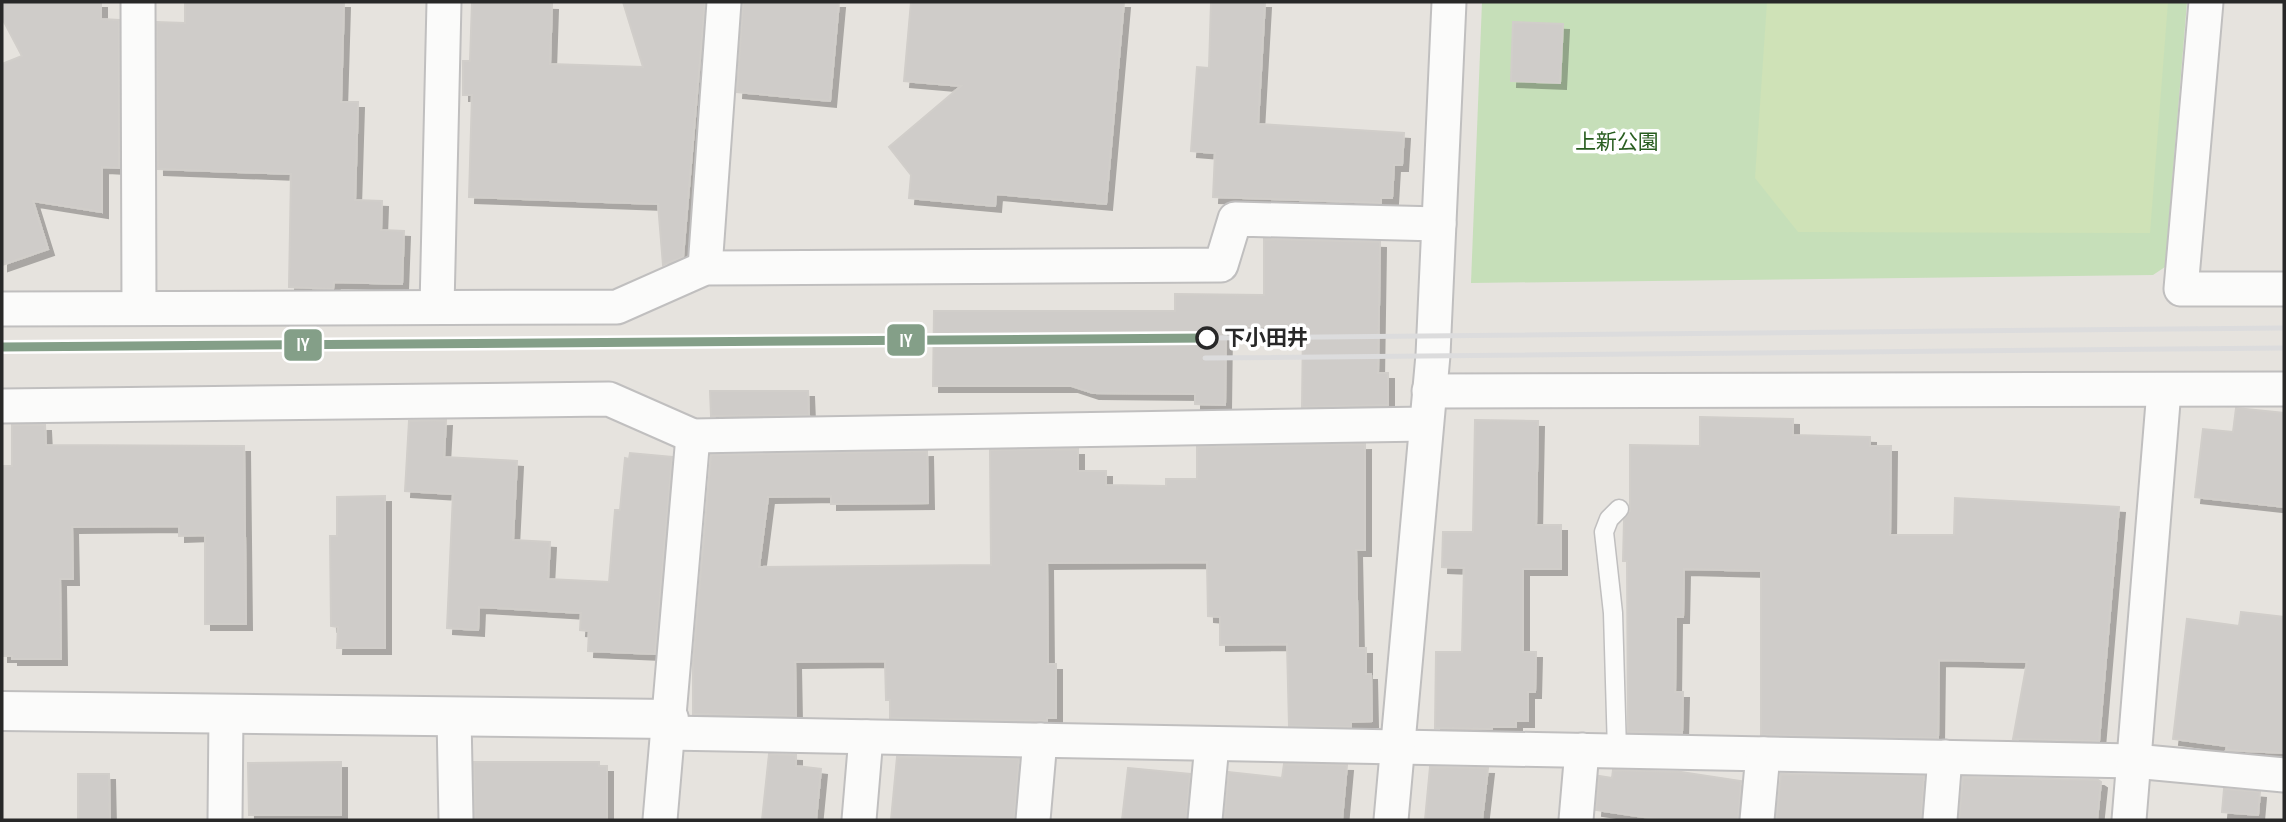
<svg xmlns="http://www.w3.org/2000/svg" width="2286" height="822" viewBox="0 0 2286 822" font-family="'Sofia Sans Condensed','Noto Sans JP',sans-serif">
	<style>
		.green { fill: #c6dfb9 }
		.pitch { fill: #cfe2b7 }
		.building { fill: #cfccc9; stroke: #d1ceca; stroke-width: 2; filter: url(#shadow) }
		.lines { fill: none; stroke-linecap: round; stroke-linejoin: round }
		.service-casing { stroke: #c0bfbf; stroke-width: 21 }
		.minor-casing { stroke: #c0bfbf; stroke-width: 37 }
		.tertiary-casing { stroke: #c0bfbf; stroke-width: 42 }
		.service { stroke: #fbfbfa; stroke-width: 18 }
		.minor { stroke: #fbfbfa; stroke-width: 33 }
		.tertiary { stroke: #fbfbfa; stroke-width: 38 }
		.rail { stroke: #dcdcdd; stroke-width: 5 }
		.rail-1-casing { stroke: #fff; stroke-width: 14 }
		.rail-1 { stroke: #849f88; stroke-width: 9 }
		.stop-dot { fill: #fff; stroke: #282828; stroke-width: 3.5 }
		.labels { text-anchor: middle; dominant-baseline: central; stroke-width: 7; stroke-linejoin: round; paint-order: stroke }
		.park-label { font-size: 21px; fill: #285d1f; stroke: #fff }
		.stop-label { font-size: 21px; font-weight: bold; fill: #282828; stroke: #fff; text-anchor: start }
		.line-badge { stroke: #fff; stroke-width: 2.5 }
		.badge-label { font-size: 19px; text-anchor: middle; font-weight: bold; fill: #fff }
	</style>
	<defs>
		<filter id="shadow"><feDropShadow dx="6" dy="6" stdDeviation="0" flood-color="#0004"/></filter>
	</defs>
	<rect width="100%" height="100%" fill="#e6e3de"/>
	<!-- green -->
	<polygon class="green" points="1482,2 2187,2 2165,267 2153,275 1471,283"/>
	<!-- pitch -->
	<polygon class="pitch" points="1767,2 2168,2 2150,233 1798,232 1755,178"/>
	<!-- building -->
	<g class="building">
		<polygon points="2,2 101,2 101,19 119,20 119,168 102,167 102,212 33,201 48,249 2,265 2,64 22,56 2,18"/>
		<polygon points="185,2 344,2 341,102 358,102 355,200 382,201 381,230 404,231 402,284 334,282 333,289 289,287 291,174 158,169 157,22 185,23"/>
		<polygon points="472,2 552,4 550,64 643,67 623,2 705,2 683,257 663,265 658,204 469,197 472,95 463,95 463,61 470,61"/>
		<polygon points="743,2 839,2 830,101 737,92"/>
		<polygon points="911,2 1124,2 1106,204 996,194 995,206 909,198 911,175 889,147 961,86 904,81"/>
		<polygon points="1211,2 1265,2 1258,124 1404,133 1402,165 1394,165 1392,198 1381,198 1381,203 1213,197 1215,153 1191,151 1197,67 1209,68"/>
		<polygon points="1513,22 1563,24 1560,83 1511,81"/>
		<polygon points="1264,239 1380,242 1378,373 1388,373 1388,405 1302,407 1303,327 1226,326 1225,405 1195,404 1195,394 1093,393 1072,386 933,386 934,311 1175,311 1175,294 1264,295"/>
		<polygon points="710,391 808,391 809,415 711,416"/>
		<polygon points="2236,408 2284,413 2284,507 2195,497 2203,429 2233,432"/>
		<polygon points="1700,417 1793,419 1793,435 1870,437 1870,446 1891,446 1890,535 1954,535 1955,498 2119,507 2099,741 2013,739 2027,662 1939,660 1938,738 1761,735 1761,571 1684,569 1683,617 1676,617 1675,692 1683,692 1682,733 1628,732 1627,561 1623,561 1624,520 1630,511 1630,445 1700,446"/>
		<polygon points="446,420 444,457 517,461 513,540 550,542 548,579 609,582 615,510 620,510 625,458 629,459 630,453 672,457 655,654 588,651 589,631 580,630 581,613 479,607 478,630 447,628 453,494 405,491 409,421"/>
		<polygon points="1475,420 1538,421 1536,525 1561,525 1561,569 1523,569 1523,652 1536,652 1535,692 1528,692 1528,721 1516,721 1516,727 1492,727 1492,729 1435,728 1436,652 1462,652 1464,568 1442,567 1443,532 1473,532"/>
		<polygon points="12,425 45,425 46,445 244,446 246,624 205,624 205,535 179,536 179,526 72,527 73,579 60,579 61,659 12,659 12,656 2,656 2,466 12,466"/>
		<polygon points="1365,444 1365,550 1356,550 1358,648 1366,648 1366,674 1371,674 1372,721 1351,722 1351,727 1289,726 1287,644 1220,645 1220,617 1208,616 1207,562 1047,563 1048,664 1056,664 1056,718 1047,718 1047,721 890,718 890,700 886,700 885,661 795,662 796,716 693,714 693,661 711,455 927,451 928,503 831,504 831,496 768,497 759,567 991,565 990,450 1078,449 1078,471 1106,471 1106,485 1166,486 1166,479 1197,479 1197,447"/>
		<polygon points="385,496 385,648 337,648 338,627 331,626 330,536 337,536 337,497"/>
		<polygon points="2241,612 2284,617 2284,753 2226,750 2227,746 2173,739 2187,619 2239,626"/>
		<polygon points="769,754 796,755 796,766 821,769 816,820 762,820"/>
		<polygon points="897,757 1019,759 1014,820 891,820"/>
		<polygon points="341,762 341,815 249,815 248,763"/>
		<polygon points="474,762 599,762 599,766 607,766 607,820 475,820"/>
		<polygon points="1284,764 1347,765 1342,820 1224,820 1229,772 1282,778"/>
		<polygon points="1430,767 1488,768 1482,820 1425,820"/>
		<polygon points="1128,768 1190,774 1186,820 1122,820"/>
		<polygon points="1613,770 1681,772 1741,781 1738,820 1664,820 1596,810 1599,776 1612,778"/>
		<polygon points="78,774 109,774 110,820 78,820"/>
		<polygon points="1781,774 1924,776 1921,820 1776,820"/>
		<polygon points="1963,777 2098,780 2101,782 2097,820 1959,820"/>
		<polygon points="2224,789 2260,792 2258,815 2222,812"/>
	</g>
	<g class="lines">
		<!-- service casing -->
		<g class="service-casing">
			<polyline id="service" points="1617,751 1613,613 1604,532 1609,519 1619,509"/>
		</g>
		<!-- minor casing -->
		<g class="minor-casing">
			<g id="minor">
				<polyline points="138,2 139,308"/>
				<polyline points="2206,2 2181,289 2284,289"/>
				<polyline points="705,268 724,2"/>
				<polyline points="437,307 444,2"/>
				<polyline points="2,309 617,307 705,268 1221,265 1235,219 1439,224"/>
				<polyline points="1429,391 2284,389"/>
				<polyline points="2,406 609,399 693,436 1426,424"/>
				<polyline points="454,716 456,820"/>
				<polyline points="668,733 2134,761 2284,775"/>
				<polyline points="225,820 226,714"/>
				<polyline points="660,820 693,436"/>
				<polyline points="859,820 866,737"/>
				<polyline points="1033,820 1040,740"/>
				<polyline points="1205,820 1212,744"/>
				<polyline points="1391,820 1433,355 1449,2"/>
				<polyline points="1576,820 1582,750"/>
				<polyline points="1757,820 1763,754"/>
				<polyline points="1940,820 1945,757"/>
				<polyline points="2129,820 2164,390"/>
			</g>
		</g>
		<!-- tertiary casing -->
		<g class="tertiary-casing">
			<polyline id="tertiary" points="2,711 669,719"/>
		</g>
		<!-- service -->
		<use href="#service" class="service"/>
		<!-- minor -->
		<use href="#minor" class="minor"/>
		<!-- tertiary -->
		<use href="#tertiary" class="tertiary"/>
		<!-- rail -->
		<g class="rail">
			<polyline points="1207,338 2284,328"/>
			<polyline points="1205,358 2284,348"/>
		</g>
		<!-- rail-1 casing -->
		<g class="rail-1-casing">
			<polyline id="rail-1" points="2,347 1207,338"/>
		</g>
		<!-- rail-1 -->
		<use href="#rail-1" class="rail-1"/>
	</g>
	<!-- markers -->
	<circle class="stop-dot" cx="1207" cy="338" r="10"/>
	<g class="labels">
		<!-- park labels -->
		<g class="park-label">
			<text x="1617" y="142">上新公園</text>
		</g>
		<!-- stop labels -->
		<g class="stop-label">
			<text x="1224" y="338">下小田井</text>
		</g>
	</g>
	<g class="line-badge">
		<rect x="886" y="323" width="40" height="34" rx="7" fill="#849f88"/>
		<rect x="283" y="328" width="40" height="34" rx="7" fill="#849f88"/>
	</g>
	<g class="badge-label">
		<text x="906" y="347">IY</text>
		<text x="303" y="351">IY</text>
	</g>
	<!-- border -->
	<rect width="2286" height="822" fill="none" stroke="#282828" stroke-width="7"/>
</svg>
